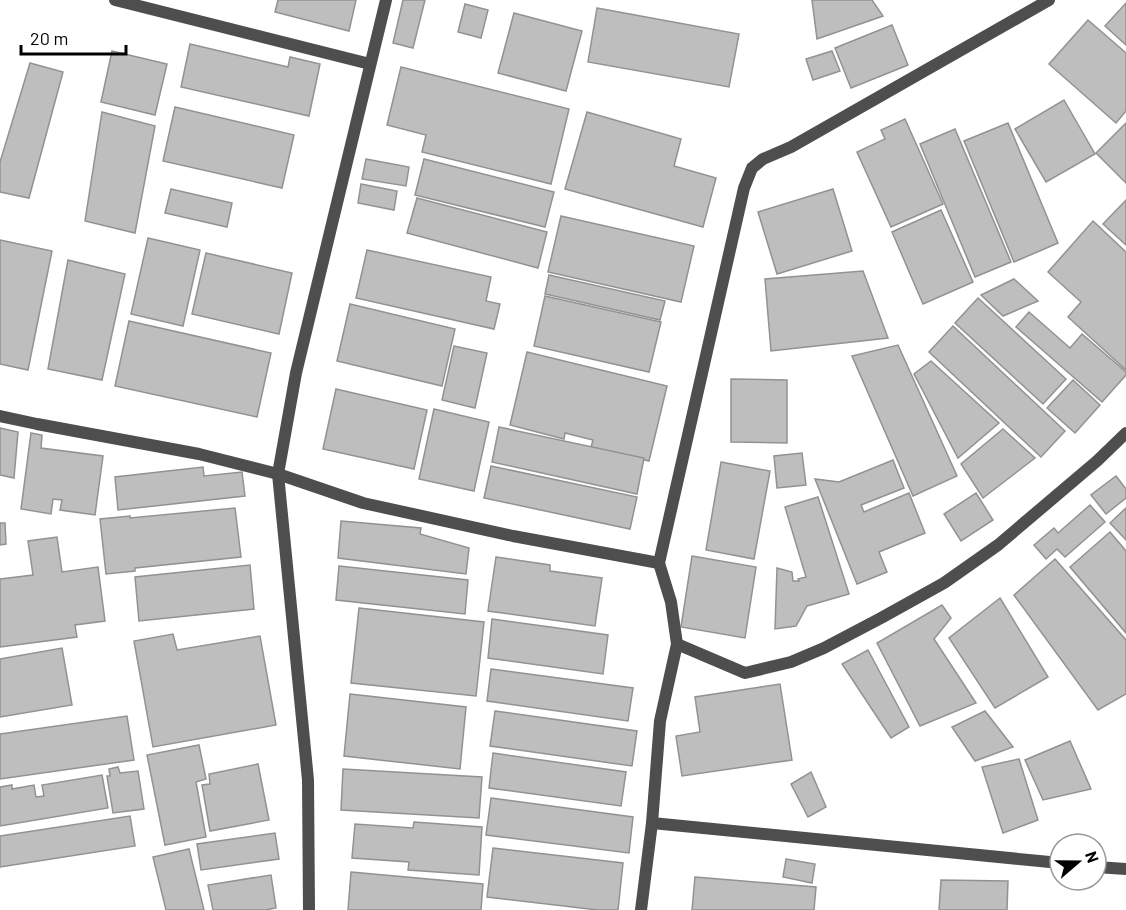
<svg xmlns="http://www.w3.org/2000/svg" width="1126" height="910" viewBox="0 0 1126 910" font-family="Barlow,sans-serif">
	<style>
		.building { fill: #bebebe; stroke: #929292; stroke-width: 1.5 }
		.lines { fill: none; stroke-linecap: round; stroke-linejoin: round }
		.minor { stroke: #4e4e4e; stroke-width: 12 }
	</style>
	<rect width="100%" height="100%" fill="#fff"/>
	<!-- building -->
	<g class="building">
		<polygon points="278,0 356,0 349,31 275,12"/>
		<polygon points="403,0 425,0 413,48 393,43"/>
		<polygon points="812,0 872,0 883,16 817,39"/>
		<polygon points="1126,3 1126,45 1105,26"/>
		<polygon points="465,4 488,10 481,38 458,32"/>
		<polygon points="597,8 739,34 729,87 588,62"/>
		<polygon points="514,13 582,31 566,91 498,73"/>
		<polygon points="1088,20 1126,53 1126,111 1116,123 1049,64"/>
		<polygon points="892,25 908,65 851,88 835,48"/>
		<polygon points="190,44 288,67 290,57 320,64 309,116 181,87"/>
		<polygon points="112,51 167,64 155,115 101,102"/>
		<polygon points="832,51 840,71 813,80 806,59"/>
		<polygon points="30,63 63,72 29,198 0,192 0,162"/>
		<polygon points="401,67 569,109 551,184 422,152 426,135 387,125"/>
		<polygon points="1064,100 1095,154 1046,182 1015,129"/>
		<polygon points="175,107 294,135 282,188 163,161"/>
		<polygon points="102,112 155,126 135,233 85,221"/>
		<polygon points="587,112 681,139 674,166 716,178 703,227 565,189"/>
		<polygon points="905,119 943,204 891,227 857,152 885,139 881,130"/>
		<polygon points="1008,123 1058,243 1014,262 964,141"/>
		<polygon points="1126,123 1126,183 1096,153"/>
		<polygon points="955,129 1011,262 975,277 920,144"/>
		<polygon points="366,159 409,167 406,186 362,179"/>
		<polygon points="424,159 554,192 545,227 415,195"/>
		<polygon points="361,184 397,191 394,210 358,203"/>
		<polygon points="171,189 232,203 227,227 165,213"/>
		<polygon points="833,189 852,251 777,274 758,212"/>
		<polygon points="417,198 547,232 538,268 407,233"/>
		<polygon points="1126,200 1126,245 1103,224"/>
		<polygon points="941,210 973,282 923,304 892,232"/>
		<polygon points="561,216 694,246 681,302 548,272"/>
		<polygon points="1093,221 1126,252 1126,370 1068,317 1081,302 1048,272"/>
		<polygon points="148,238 200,250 183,326 131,314"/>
		<polygon points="0,240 52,251 28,370 0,364"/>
		<polygon points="367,250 491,277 486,301 500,304 494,329 356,298"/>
		<polygon points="206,253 292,273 279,334 192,314"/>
		<polygon points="68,260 125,274 102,380 48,369"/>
		<polygon points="863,271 888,338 771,351 765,279"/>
		<polygon points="549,275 665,301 660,320 545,294"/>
		<polygon points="1014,279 1038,301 1003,316 981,295"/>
		<polygon points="545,296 661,322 649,372 534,346"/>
		<polygon points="978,298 1066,379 1043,404 955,323"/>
		<polygon points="350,304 455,329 442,386 337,361"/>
		<polygon points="1029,312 1070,348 1082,334 1126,372 1126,375 1102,402 1016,327"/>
		<polygon points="129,321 271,353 257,417 115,386"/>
		<polygon points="953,326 1065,431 1041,457 929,352"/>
		<polygon points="898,345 957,476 913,496 852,356"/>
		<polygon points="454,346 487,353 475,408 442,400"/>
		<polygon points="527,352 667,386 649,461 591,447 593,440 565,433 564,439 510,425"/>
		<polygon points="931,361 999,423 958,458 914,374"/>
		<polygon points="731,379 787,380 787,443 731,442"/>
		<polygon points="1073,380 1100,405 1075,433 1047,408"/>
		<polygon points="336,389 427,410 414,469 323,449"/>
		<polygon points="434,409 489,422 474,491 419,479"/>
		<polygon points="499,427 644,458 637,494 492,462"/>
		<polygon points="0,428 18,432 14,478 0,475"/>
		<polygon points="1003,429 1035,458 983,498 961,464"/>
		<polygon points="31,433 42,435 41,448 103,456 95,515 60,510 62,500 53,499 51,514 21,509"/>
		<polygon points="802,453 806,485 777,488 774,456"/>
		<polygon points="893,460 904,488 861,505 864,512 909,493 925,533 879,552 887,572 857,584 815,479 839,482"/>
		<polygon points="721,462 770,471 754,559 706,550"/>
		<polygon points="491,466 637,497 630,529 484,498"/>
		<polygon points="203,467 204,476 242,472 245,496 118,510 115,477"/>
		<polygon points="1116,476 1126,489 1126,498 1106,514 1091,495"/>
		<polygon points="976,493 993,520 961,541 944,514"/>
		<polygon points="818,497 849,594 807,606 796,626 775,629 777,568 792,572 793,581 799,581 798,579 806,577 785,507"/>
		<polygon points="1090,505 1105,522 1065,557 1057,549 1046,559 1034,545 1054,528 1058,533"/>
		<polygon points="235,508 241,557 135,568 135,571 106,574 100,519 130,516 130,518"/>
		<polygon points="1126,508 1126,540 1110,523"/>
		<polygon points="341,521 421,528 420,534 469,548 466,574 338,558"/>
		<polygon points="0,523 5,523 6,544 0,545"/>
		<polygon points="1110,532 1126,551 1126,633 1070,567"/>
		<polygon points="57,537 62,572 98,567 105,621 75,625 77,637 0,647 0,579 33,575 28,541"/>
		<polygon points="692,556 756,567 745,638 681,627"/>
		<polygon points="496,557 550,565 550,571 602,578 595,626 488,611"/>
		<polygon points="1055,559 1126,640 1126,694 1098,710 1014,595"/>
		<polygon points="250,565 254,609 139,621 135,577"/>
		<polygon points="339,566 468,580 465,614 336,600"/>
		<polygon points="1000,598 1048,677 995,708 949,638"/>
		<polygon points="942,605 951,618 934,639 976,703 920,726 877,643"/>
		<polygon points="359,608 484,622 476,696 351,683"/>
		<polygon points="492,619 608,635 603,674 488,658"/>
		<polygon points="173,634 177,650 260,636 276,725 153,747 134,641"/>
		<polygon points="62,648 72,705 0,717 0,659"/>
		<polygon points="868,650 909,727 891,738 842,664"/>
		<polygon points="491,669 633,688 628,721 487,701"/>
		<polygon points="780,684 792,760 682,776 676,736 700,732 695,697"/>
		<polygon points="350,694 466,707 460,769 344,756"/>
		<polygon points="495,711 637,731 632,766 490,746"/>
		<polygon points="985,711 1013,747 975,761 952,727"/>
		<polygon points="127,716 134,760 0,779 0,734"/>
		<polygon points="1070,741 1091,789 1043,800 1025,760"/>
		<polygon points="199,745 206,779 196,782 206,837 165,845 147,755"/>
		<polygon points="493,753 626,772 621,806 489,788"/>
		<polygon points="1019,759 1038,820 1003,833 982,767"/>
		<polygon points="258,764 269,820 210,831 202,785 210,784 209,774"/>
		<polygon points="118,767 120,773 138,771 144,809 113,813 107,776 110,776 109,769"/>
		<polygon points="343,769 482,777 479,818 341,810"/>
		<polygon points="811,772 826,807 808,817 791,784"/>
		<polygon points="102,775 108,808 0,826 0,787 12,785 12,789 34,785 36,797 44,796 42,785"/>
		<polygon points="491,798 633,817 629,853 486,835"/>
		<polygon points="130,816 135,846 0,867 0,836"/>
		<polygon points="414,822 482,827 479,875 408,870 409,862 352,858 355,824 413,828"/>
		<polygon points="275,833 279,859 201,870 197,844"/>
		<polygon points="493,848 623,863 618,910 598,910 487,897"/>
		<polygon points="189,849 204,910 166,910 153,857"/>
		<polygon points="786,859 815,864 812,883 783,877"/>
		<polygon points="351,872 483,884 481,910 348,910"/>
		<polygon points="271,875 276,908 265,910 213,910 208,885"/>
		<polygon points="695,877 816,887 814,910 692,910"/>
		<polygon points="941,880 1008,881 1007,910 939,910"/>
	</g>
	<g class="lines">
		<!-- minor -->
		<g class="minor">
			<polyline points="115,0 370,64"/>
			<polyline points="0,416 37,424 199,454 278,474 363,503 513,536 659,563"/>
			<polyline points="677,644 745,673 791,662 824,648 881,618 944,583 998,545 1097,461 1126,433"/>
			<polyline points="652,823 1060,863"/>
			<polyline points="1096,867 1126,869"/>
			<polyline points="309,910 308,780 278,474 296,373 386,0"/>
			<polyline points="641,910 652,823 660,721 677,644 671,602 659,563 744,188 752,168 763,159 791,147 1049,0"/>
		</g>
	</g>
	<!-- north arrow -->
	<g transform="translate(1078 862) rotate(70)"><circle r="28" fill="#ffffff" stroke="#999999" stroke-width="1.5"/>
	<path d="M0-4.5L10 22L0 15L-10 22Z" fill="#000000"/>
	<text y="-9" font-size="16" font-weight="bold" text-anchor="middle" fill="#000000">N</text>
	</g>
	<!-- scale -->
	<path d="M21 45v9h105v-9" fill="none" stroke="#000000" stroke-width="3"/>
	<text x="30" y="45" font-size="18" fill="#000000" stroke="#ffffff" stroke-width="4.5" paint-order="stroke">20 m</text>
</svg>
